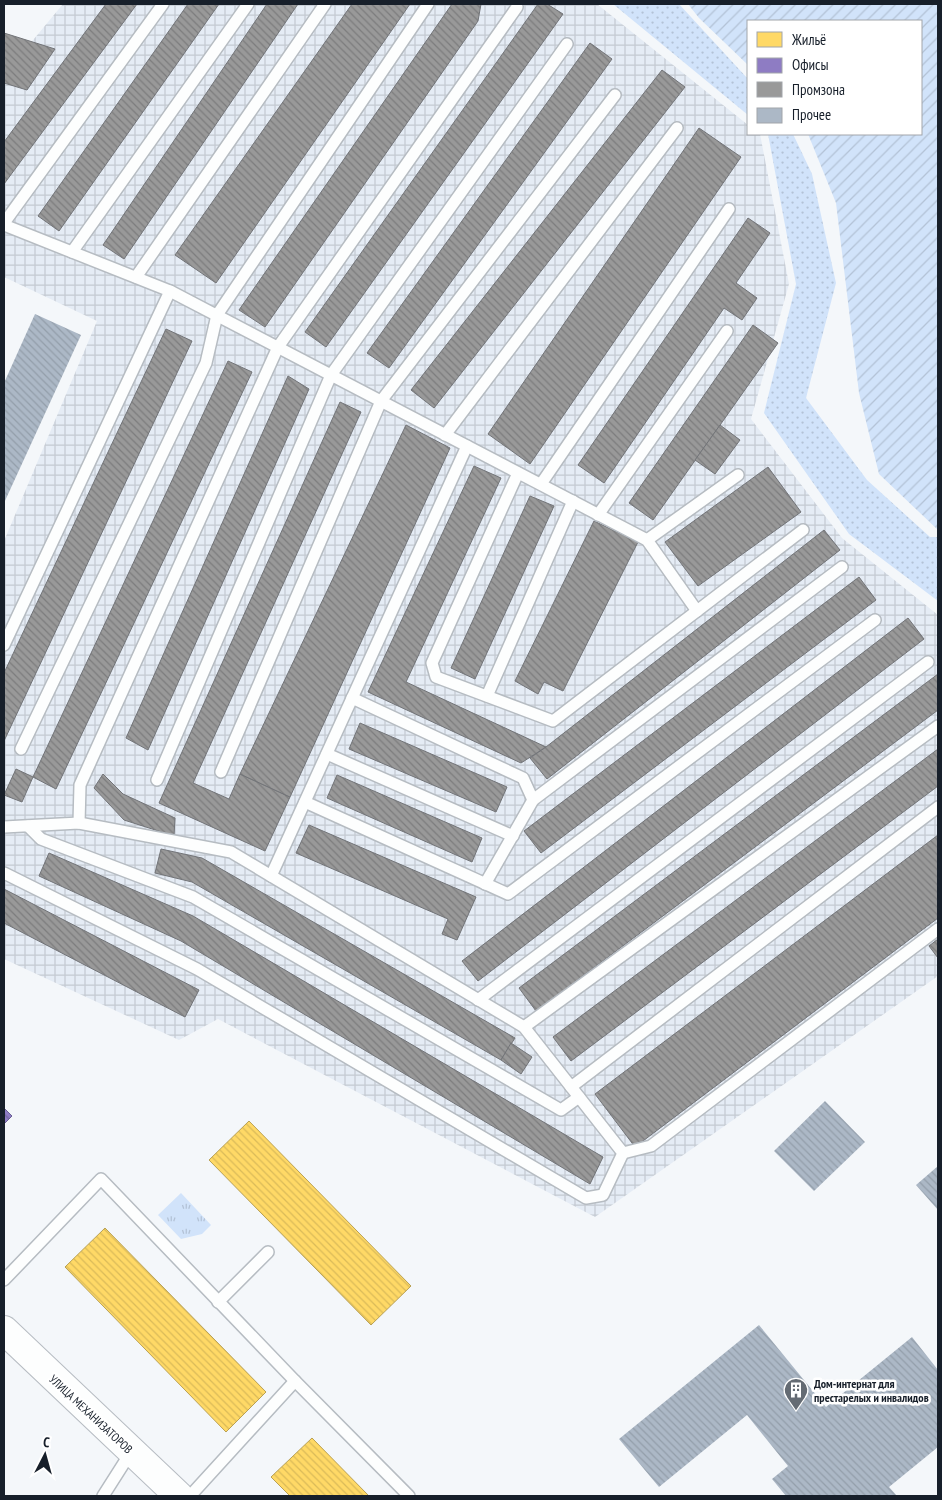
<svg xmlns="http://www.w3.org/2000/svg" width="942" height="1500" viewBox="0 0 942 1500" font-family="'PT Sans Narrow',sans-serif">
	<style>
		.industrial { fill: url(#industrial-grid) }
		.grass { fill: url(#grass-dots) }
		.park { fill: url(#park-tufts) }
		.garden { fill: url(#garden-furrows) }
		.homes { fill: url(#homes-back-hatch); stroke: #b9a154 }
		.offices { fill: url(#offices-back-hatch); stroke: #6a6095 }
		.industry { fill: url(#industry-back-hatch); stroke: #727478 }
		.building { fill: url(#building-back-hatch) }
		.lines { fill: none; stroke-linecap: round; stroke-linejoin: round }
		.service-casing { stroke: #b6bcc2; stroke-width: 14 }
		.secondary-casing { stroke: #b6bcc2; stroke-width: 30 }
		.service { stroke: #fdfefe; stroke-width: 11 }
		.secondary { stroke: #fdfefe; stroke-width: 28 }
		.labels { text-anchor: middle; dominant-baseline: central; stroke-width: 5; stroke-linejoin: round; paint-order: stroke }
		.poi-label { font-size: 12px; font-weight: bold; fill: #171f2a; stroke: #fff; text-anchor: start }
		.street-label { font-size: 12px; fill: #171f2a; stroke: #fff }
	</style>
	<defs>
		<pattern id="industrial-grid" width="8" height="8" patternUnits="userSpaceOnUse" patternTransform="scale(1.25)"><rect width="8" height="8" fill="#e5ecf5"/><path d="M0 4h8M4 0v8" fill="none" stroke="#c4cad2"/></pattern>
		<pattern id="grass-dots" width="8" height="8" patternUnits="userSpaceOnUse" patternTransform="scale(1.25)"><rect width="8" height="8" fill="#d1e3fa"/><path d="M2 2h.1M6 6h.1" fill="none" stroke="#b3c2d6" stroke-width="1.8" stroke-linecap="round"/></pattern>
		<pattern id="park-tufts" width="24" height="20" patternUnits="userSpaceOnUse" patternTransform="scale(1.25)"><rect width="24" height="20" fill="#d1e3fa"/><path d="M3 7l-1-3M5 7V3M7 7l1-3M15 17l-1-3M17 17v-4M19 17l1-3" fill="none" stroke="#b3c2d6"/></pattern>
		<pattern id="garden-furrows" width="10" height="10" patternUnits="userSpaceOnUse" patternTransform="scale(1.25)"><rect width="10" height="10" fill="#d1e3fa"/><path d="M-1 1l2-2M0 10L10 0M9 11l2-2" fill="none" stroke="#b3c2d6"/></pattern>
		<pattern id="homes-back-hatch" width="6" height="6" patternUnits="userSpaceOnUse" patternTransform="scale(1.25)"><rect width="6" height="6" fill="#ffd966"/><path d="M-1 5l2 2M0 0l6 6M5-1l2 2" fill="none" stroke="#daba59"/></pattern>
		<pattern id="offices-back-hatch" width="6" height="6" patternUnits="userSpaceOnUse" patternTransform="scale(1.25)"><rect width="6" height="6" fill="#8e7cc3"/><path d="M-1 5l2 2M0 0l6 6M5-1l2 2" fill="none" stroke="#73659f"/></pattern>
		<pattern id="industry-back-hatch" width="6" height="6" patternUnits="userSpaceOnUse" patternTransform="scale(1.25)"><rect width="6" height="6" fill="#999"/><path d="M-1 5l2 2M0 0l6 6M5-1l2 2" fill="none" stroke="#7c7c7d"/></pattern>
		<pattern id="building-back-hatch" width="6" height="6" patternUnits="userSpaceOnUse" patternTransform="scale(1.25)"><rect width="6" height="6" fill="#acb8c6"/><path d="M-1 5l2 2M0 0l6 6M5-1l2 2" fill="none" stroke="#939eaa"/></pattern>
	</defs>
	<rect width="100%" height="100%" fill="#f4f7fa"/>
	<!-- industrial -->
	<polygon class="industrial" points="63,4 597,4 748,125 748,134 760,134 789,284 751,419 842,538 938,615 938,976 595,1217 218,1019 179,1040 4,959 4,541 97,321 4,277 4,75"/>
	<!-- grass -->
	<g class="grass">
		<polygon points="613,4 679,4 748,79 748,115"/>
		<polygon points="768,134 793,134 812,174 836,283 806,398 867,480 930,537 938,537 938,601 849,534 764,413 796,284"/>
	</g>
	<!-- park -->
	<polygon class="park" points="181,1193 211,1225 202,1234 181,1239 158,1215"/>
	<!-- garden -->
	<polygon class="garden" points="688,4 938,4 938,530 879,474 859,393 836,203 808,134 921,134 921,21 748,21 748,65 699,18"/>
	<!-- homes -->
	<g class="homes">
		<polygon points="249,1121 411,1286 371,1325 209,1160"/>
		<polygon points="105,1228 266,1392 226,1432 65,1267"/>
		<polygon points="312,1438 369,1496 290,1496 271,1477"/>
	</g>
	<!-- offices -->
	<polygon class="offices" points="4,1108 12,1116 4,1124"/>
	<!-- industry -->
	<g class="industry">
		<polygon points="106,4 137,4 4,184 4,142"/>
		<polygon points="188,4 219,4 59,231 38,216"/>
		<polygon points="267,4 298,4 124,259 103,245"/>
		<polygon points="352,4 410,4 216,283 175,255"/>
		<polygon points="452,4 481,4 478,21 265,327 239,310"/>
		<polygon points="538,4 547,4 563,14 326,347 305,332"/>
		<polygon points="4,33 55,49 27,90 4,83"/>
		<polygon points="590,43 612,59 389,368 367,353"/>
		<polygon points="662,70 685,87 434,408 411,390"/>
		<polygon points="699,128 741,157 530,464 488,434"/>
		<polygon points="748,218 770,233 736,283 757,298 742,320 724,308 604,483 578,465"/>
		<polygon points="753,325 778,343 653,520 629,503"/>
		<polygon points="166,329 192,341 4,741 4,673"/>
		<polygon points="228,361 252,372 56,789 33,777"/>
		<polygon points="288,376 309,389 148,750 126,738"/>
		<polygon points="340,402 361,412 193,783 229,799 240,774 290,797 265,851 159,803"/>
		<polygon points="406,425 450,448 290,797 240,774"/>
		<polygon points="720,425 740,440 715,474 695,460"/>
		<polygon points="474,466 501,478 406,682 546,747 521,763 368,692"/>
		<polygon points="768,467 801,512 698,586 665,542"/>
		<polygon points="530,496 554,506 475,679 451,668"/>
		<polygon points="594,521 638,542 563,691 544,682 538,694 515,681"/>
		<polygon points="824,530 840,550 547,779 530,758 546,747"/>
		<polygon points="859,577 876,600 541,853 524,831"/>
		<polygon points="908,618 924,639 478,981 462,961"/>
		<polygon points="938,674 938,710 536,1011 519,988"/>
		<polygon points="360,723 507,787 496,812 349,749"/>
		<polygon points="938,749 938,786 571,1061 553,1037"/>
		<polygon points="16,769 33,777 22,802 4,795"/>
		<polygon points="103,774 123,794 175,818 174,836 124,820 94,788"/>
		<polygon points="337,775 482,838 472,862 327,798"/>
		<polygon points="309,825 476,897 457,940 442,934 448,919 296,853"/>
		<polygon points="938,835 938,918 635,1147 595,1094"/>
		<polygon points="161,849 202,858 515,1038 501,1060 192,882 155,873"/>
		<polygon points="49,853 193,916 603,1157 590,1184 181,941 39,876"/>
		<polygon points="4,889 199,990 185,1017 4,923"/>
		<polygon points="938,939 938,958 929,946"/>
		<polygon points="511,1043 532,1057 521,1074 501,1060"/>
	</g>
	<!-- building -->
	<g class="building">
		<polygon points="35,314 81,335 4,503 4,383"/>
		<polygon points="825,1101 865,1142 814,1191 774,1151"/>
		<polygon points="938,1166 938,1210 916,1185"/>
		<polygon points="759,1325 826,1407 912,1337 938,1370 938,1447 889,1487 897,1496 786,1496 772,1479 788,1466 747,1415 659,1487 619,1439"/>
	</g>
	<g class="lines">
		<!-- service casing -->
		<g class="service-casing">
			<g id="service">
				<polyline points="4,223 163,4"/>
				<polyline points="4,225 170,291 647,540 697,611"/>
				<polyline points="72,252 248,4"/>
				<polyline points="136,277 325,4"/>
				<polyline points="445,435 677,128"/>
				<polyline points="518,473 432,663 436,677 553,721 803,530"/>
				<polyline points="541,484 729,209"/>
				<polyline points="598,515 727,331"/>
				<polyline points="647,540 738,475"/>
				<polyline points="4,645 170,291"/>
				<polyline points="487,696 573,501"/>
				<polyline points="352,698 523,778 533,800"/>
				<polyline points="21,749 206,363 217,315 428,4"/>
				<polyline points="327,754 513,836"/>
				<polyline points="221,772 381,401 615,95"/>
				<polyline points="157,780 331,375 567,44"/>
				<polyline points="305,802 508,894 875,620"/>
				<polyline points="79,823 80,785 278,347 517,7"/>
				<polyline points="28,826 41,839 193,897 561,1110 579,1097"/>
				<polyline points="4,827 79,823 231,852 524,1027 623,1153 603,1195 586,1198 197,969 4,873"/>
				<polyline points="271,876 467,446"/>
				<polyline points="485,884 533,800 842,567"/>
				<polyline points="478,1000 928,662"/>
				<polyline points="524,1027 938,726"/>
				<polyline points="571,1087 938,807"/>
				<polyline points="623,1153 651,1146 938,929"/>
				<polyline points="4,1280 101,1179 295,1381 409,1496"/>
				<polyline points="218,1302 268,1252"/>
				<polyline points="103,1496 131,1452"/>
				<polyline points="190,1496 295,1381"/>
			</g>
		</g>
		<!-- secondary casing -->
		<g class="secondary-casing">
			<polyline id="secondary" points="4,1330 179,1496"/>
		</g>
		<!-- service -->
		<use href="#service" class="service"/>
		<!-- secondary -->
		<use href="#secondary" class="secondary"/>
	</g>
	<!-- icons -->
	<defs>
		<g id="building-pin" transform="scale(1.25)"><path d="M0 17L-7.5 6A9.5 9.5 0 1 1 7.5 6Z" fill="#646b73" stroke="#fff"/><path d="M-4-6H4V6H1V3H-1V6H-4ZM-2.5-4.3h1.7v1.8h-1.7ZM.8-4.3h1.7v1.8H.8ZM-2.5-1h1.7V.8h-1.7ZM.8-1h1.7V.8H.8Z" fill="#fff"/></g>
	</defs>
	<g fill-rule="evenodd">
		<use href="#building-pin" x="796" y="1390"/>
	</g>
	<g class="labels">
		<!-- poi labels -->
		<g class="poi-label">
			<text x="814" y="1383">Дом-интернат для<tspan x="814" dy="14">престарелых и инвалидов</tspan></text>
		</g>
		<!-- street labels -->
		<g class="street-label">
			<text transform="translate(91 1414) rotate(43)">УЛИЦА МЕХАНИЗАТОРОВ</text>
		</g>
	</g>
	<!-- border -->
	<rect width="942" height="1500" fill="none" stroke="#171f2a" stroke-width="10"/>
	<!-- legend -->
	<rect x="747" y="20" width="175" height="115" fill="#ffffff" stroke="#a2a5aa"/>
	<rect x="757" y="32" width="25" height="15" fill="#ffd966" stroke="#a2a5aa"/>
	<text x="792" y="45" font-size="15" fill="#171f2a">Жильё</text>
	<rect x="757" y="58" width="25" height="15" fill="#8e7cc3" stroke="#a2a5aa"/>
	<text x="792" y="70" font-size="15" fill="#171f2a">Офисы</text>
	<rect x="757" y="82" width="25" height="15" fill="#999999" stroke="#a2a5aa"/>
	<text x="792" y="95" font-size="15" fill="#171f2a">Промзона</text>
	<rect x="757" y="108" width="25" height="15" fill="#acb8c6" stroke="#a2a5aa"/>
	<text x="792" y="120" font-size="15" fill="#171f2a">Прочее</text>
	<!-- north arrow -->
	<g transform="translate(45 1455) rotate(6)" stroke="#ffffff" stroke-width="4" paint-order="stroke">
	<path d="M0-4L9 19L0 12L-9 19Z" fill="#171f2a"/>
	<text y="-8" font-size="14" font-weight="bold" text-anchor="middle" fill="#171f2a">С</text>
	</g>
</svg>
